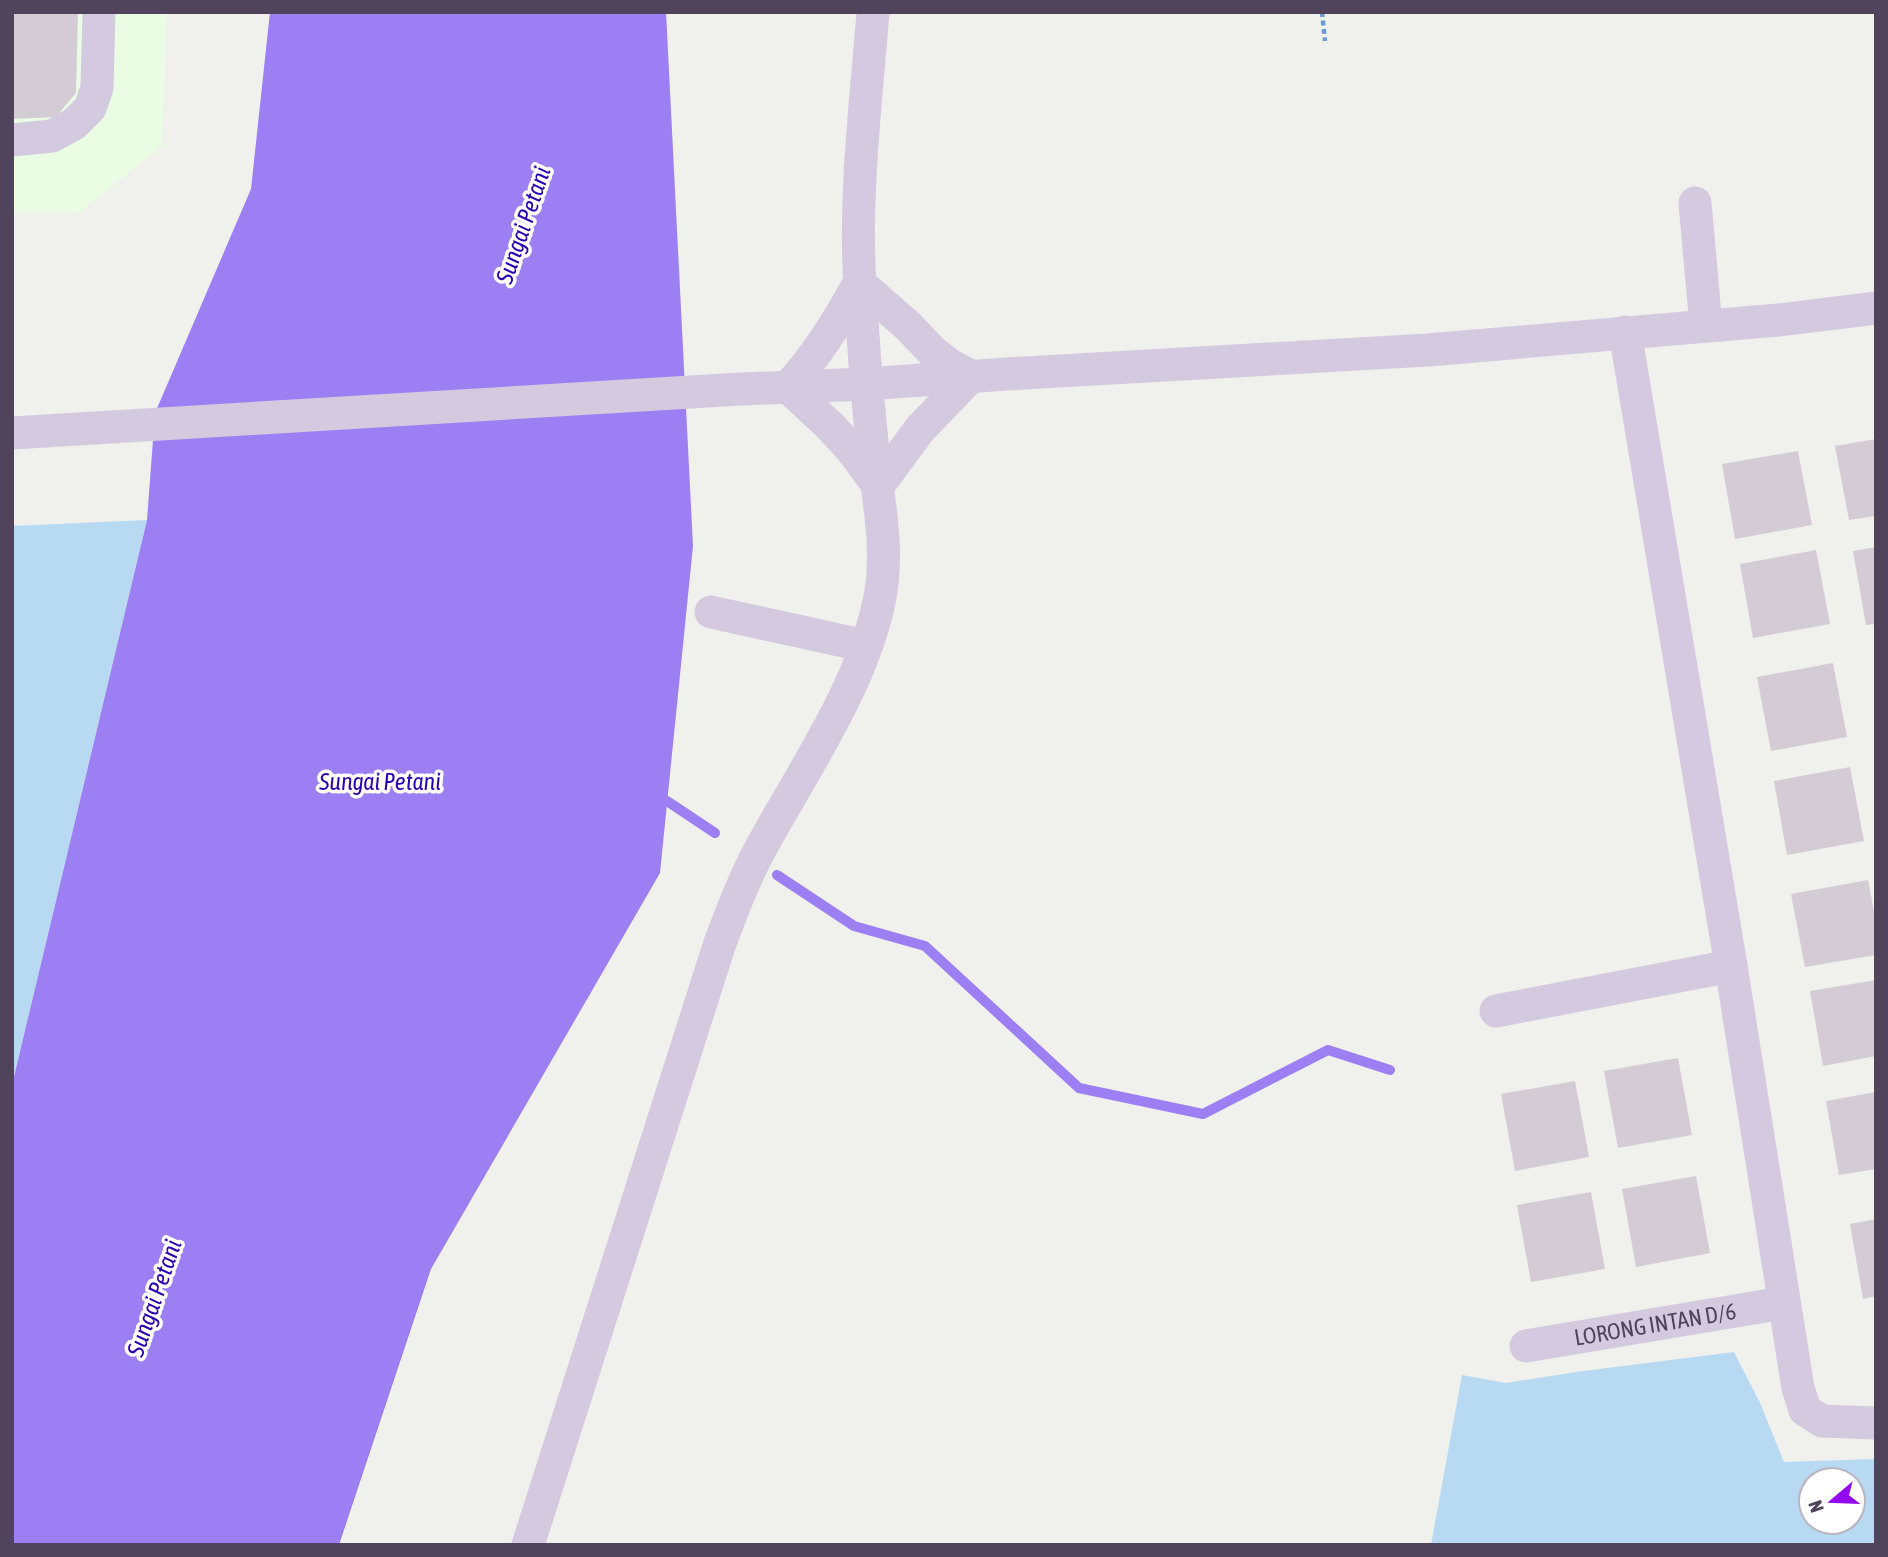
<svg xmlns="http://www.w3.org/2000/svg" width="1888" height="1557" viewBox="0 0 1888 1557" font-family="'Asap Condensed',sans-serif">
	<style>
		.commercial { fill: #eafde4 }
		.green { fill: #b7d9f2; fill-rule: evenodd }
		.water { fill: #9c80f3 }
		.lines { fill: none; stroke-linecap: round; stroke-linejoin: round }
		.stream { stroke: #9c80f3; stroke-width: 10 }
		.building { fill: #d3ccd5 }
		.path { stroke: #6c9bd3; stroke-width: 4.5; stroke-dasharray: 5 3.5; stroke-linecap: butt }
		.minor { stroke: #d4cadf; stroke-width: 33 }
		.labels { text-anchor: middle; dominant-baseline: central; stroke-width: 7; stroke-linejoin: round; paint-order: stroke }
		.street-label { font-size: 23px; fill: #50445c; stroke: #fff }
		.water-label { font-size: 24px; font-style: italic; fill: #2c01b2; stroke: #fff }
	</style>
	<rect width="100%" height="100%" fill="#f0f0ed"/>
	<!-- commercial -->
	<polygon class="commercial" points="12,12 167,12 162,146 80,212 12,213"/>
	<!-- green -->
	<g class="green">
		<polygon points="147,520 12,1085 12,526"/>
		<path d="M1734,1352L1760,1403L1784,1462L1876,1459V1545H1431L1462,1375L1506,1383L1576,1372ZM1811,1480H1853V1522H1811Z"/>
	</g>
	<!-- water -->
	<polygon class="water" points="270,12 666,12 693,546 660,873 431,1269 339,1545 12,1545 12,1085 147,520 155,413 251,189"/>
	<g class="lines">
		<!-- stream -->
		<g class="stream">
			<polyline points="655,796 667,801 715,833"/>
			<polyline points="777,875 854,926 925,946 1079,1088 1203,1114 1328,1050 1390,1070"/>
		</g>
	</g>
	<!-- building -->
	<g class="building">
		<polygon points="12,12 78,12 76,93 56,117 12,119"/>
		<polygon points="1876,439 1876,516 1849,520 1835,446"/>
		<polygon points="1798,451 1812,525 1735,539 1722,464"/>
		<polygon points="1876,547 1876,624 1866,625 1853,551"/>
		<polygon points="1816,550 1830,624 1753,638 1740,564"/>
		<polygon points="1833,663 1847,737 1771,751 1757,677"/>
		<polygon points="1850,767 1864,841 1787,855 1774,781"/>
		<polygon points="1868,880 1876,922 1876,955 1805,967 1791,894"/>
		<polygon points="1876,980 1876,1056 1823,1066 1810,991"/>
		<polygon points="1678,1058 1692,1135 1618,1148 1604,1071"/>
		<polygon points="1575,1081 1589,1157 1515,1171 1501,1094"/>
		<polygon points="1876,1092 1876,1169 1839,1175 1826,1101"/>
		<polygon points="1696,1176 1710,1253 1636,1267 1622,1189"/>
		<polygon points="1591,1192 1605,1269 1531,1282 1517,1205"/>
		<polygon points="1876,1219 1876,1296 1863,1299 1850,1224"/>
	</g>
	<g class="lines">
		<!-- path -->
		<polyline class="path" points="1322,12 1325,41"/>
		<!-- minor -->
		<g class="minor">
			<polyline points="12,140 52,136 74,124 90,108 97,88 99,12"/>
			<polyline points="1695,203 1706,326"/>
			<polyline points="859,283 908,326 933,352 950,365 971,376"/>
			<polyline points="1625,332 1731,966 1798,1388 1805,1410 1822,1421 1876,1423"/>
			<polyline points="788,387 830,426 852,450 877,484"/>
			<path d="M788,387C817,356 839,320 859,283"/>
			<polyline points="12,433 741,389 866,384 1007,374 1428,350 1778,320 1876,308"/>
			<polyline points="878,486 920,429 971,376"/>
			<polyline points="711,612 866,646"/>
			<polyline points="1496,1011 1731,966"/>
			<path id="s1" d="M1526,1346L1783,1303"/>
			<path d="M528,1545L719,946C733,908 747,871 768,835C808,764 862,683 879,602C890,551 878,501 873,450C867,396 863,341 860,287C854,195 866,103 873,12"/>
		</g>
	</g>
	<g class="labels">
		<!-- street labels -->
		<g class="street-label">
			<text stroke="none"><textPath href="#s1" startOffset="131">LORONG INTAN D/6</textPath></text>
		</g>
		<!-- water labels -->
		<g class="water-label">
			<text transform="translate(523 225) rotate(-71)">Sungai Petani</text>
			<text x="380" y="781">Sungai Petani</text>
			<text transform="translate(154 1298) rotate(-71)">Sungai Petani</text>
		</g>
	</g>
	<!-- border -->
	<rect width="1888" height="1557" fill="none" stroke="#50445c" stroke-width="28"/>
	<!-- north arrow -->
	<g transform="translate(1832 1501) rotate(251)"><circle r="33" fill="#ffffff" stroke="#b9b4be" stroke-width="2"/>
	<path d="M0-5L12 26L0 18L-12 26Z" fill="#920aed"/>
	<text y="-10" font-size="19" font-weight="bold" text-anchor="middle" fill="#50445c">N</text>
	</g>
</svg>
